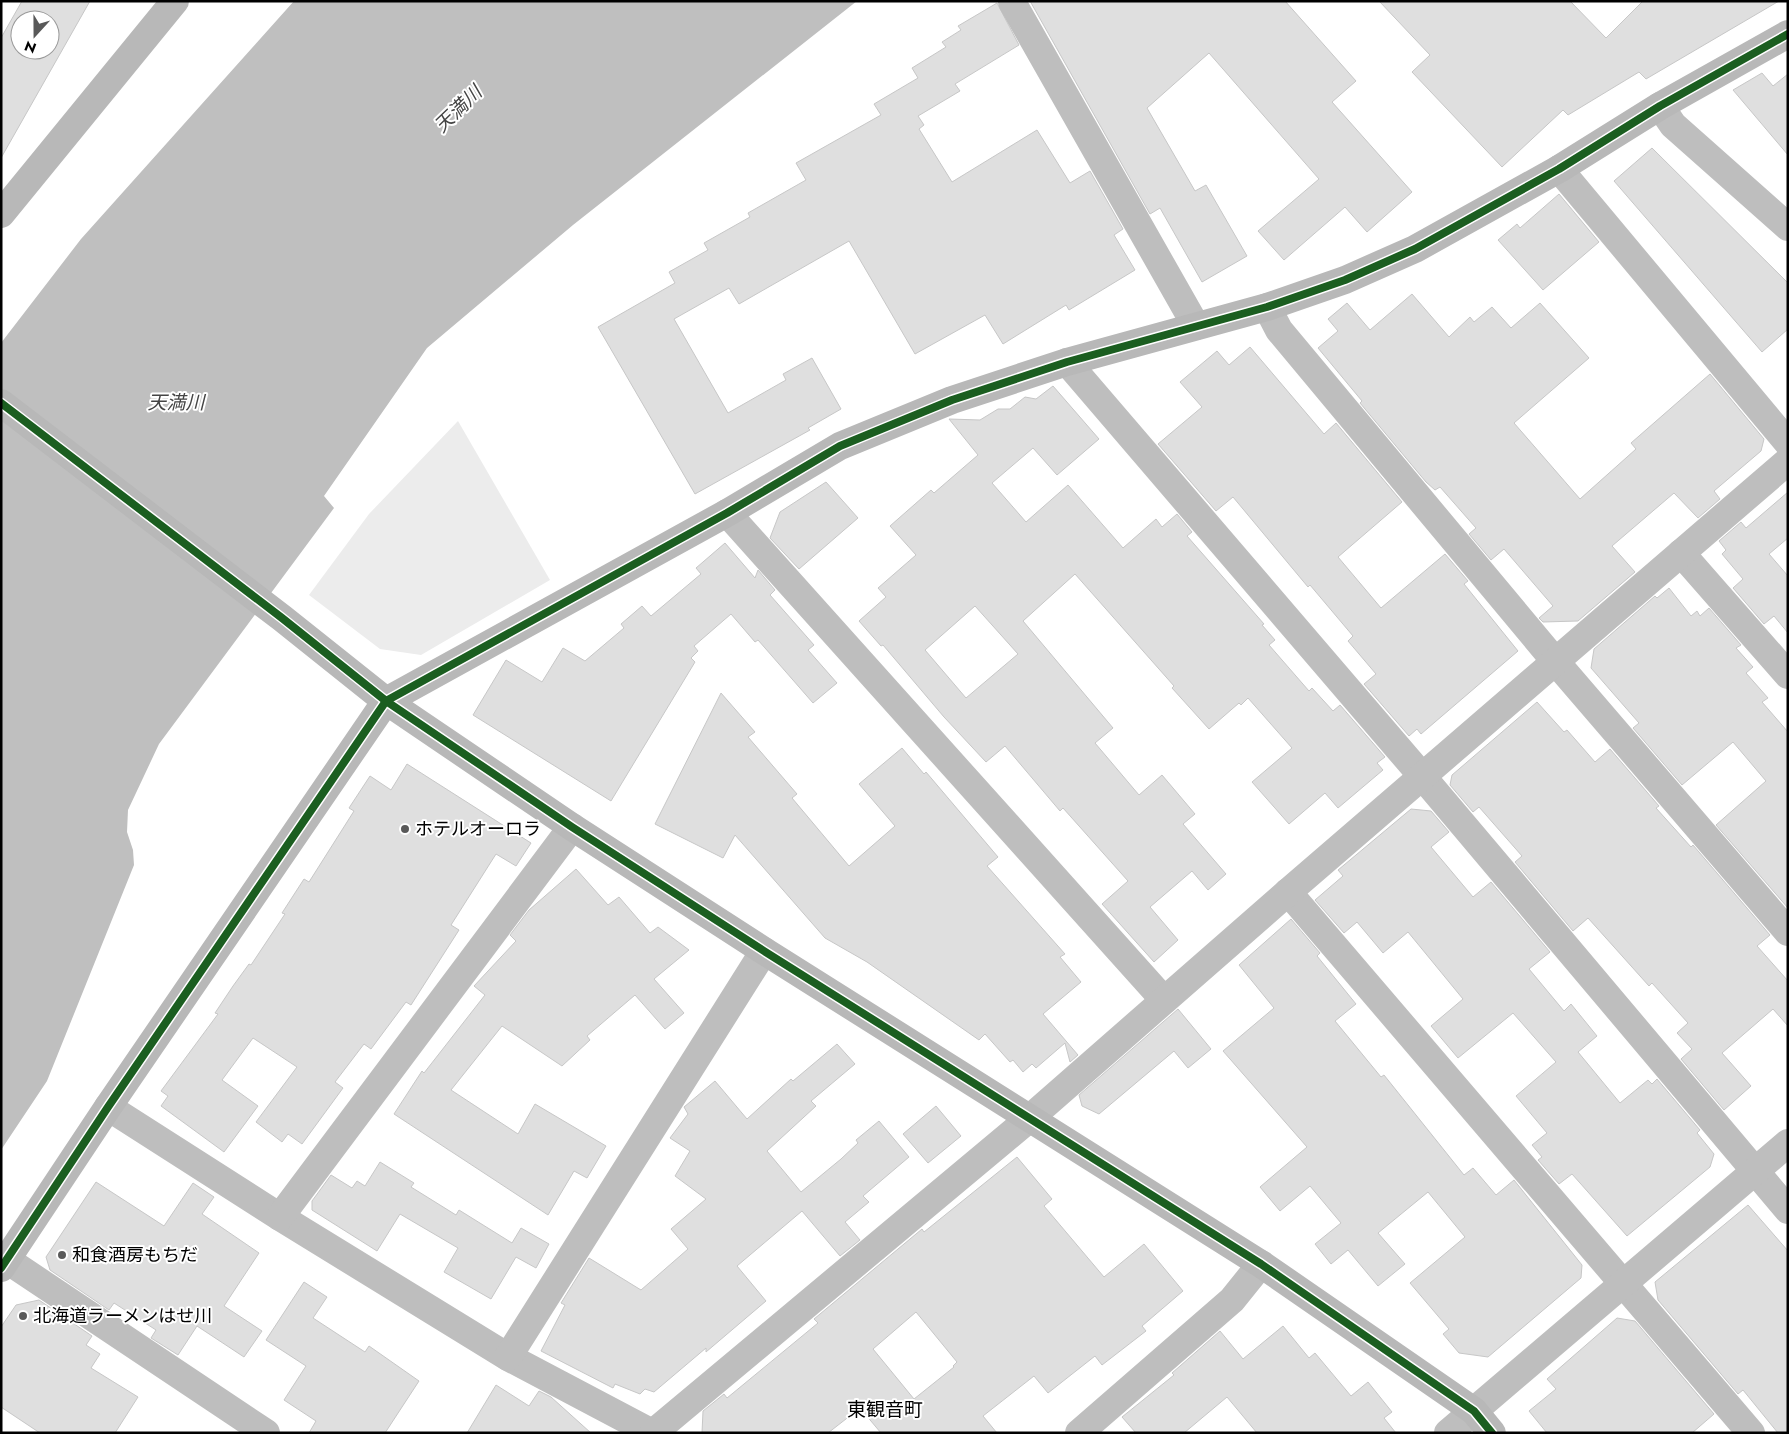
<svg xmlns="http://www.w3.org/2000/svg" width="1789" height="1434" viewBox="0 0 1789 1434" font-family="Jost,'Noto Sans JP',sans-serif">
	<style>
		.green { fill: #ececec }
		.water { fill: #bfbfbf }
		.building { fill: #dfdfdf; stroke: #c7c7c7; fill-rule: evenodd }
		.lines { fill: none; stroke-linecap: round; stroke-linejoin: round }
		.street { stroke: #bebebe; stroke-width: 28 }
		.secondary { stroke: #b8b8b8; stroke-width: 28 }
		.cycleway-casing { stroke: #fff; stroke-width: 11 }
		.cycleway { stroke: #1b5e20; stroke-width: 8 }
		.poi-dot { fill: #595959; stroke: #fff; stroke-width: 2 }
		.labels { text-anchor: middle; dominant-baseline: central; stroke-width: 4; stroke-linejoin: round; paint-order: stroke }
		.poi-label { font-size: 18px; fill: #000; stroke: #fff; text-anchor: start }
		.water-label { font-size: 19px; font-style: italic; fill: #444; stroke: #fff }
		.neighbourhood-label { font-size: 19px; fill: #000; stroke: #fff }
	</style>
	<rect width="100%" height="100%" fill="#fff"/>
	<!-- green -->
	<polygon class="green" points="458,421 550,580 421,655 380,649 309,595 369,514"/>
	<!-- water -->
	<polygon class="water" points="294,1 857,1 573,225 427,348 324,496 334,508 159,744 128,810 127,832 133,850 134,865 47,1081 1,1150 1,343 81,239"/>
	<!-- building -->
	<g class="building">
		<path d="M22,1H90L1,158V38ZM20,20H50V50H20Z"/>
		<polygon points="1030,1 1285,1 1356,81 1332,102 1412,192 1367,232 1345,207 1284,260 1258,231 1319,179 1209,53 1147,108 1195,191 1206,185 1247,256 1202,282 1160,208 1150,214"/>
		<polygon points="1379,1 1570,1 1606,38 1643,1 1779,1 1646,79 1639,72 1568,115 1563,110 1502,167 1412,72 1430,55"/>
		<polygon points="997,3 1019,45 955,84 960,91 918,116 924,125 919,129 952,182 1037,130 1070,183 1090,171 1123,229 1114,235 1135,270 1069,310 1066,305 1003,344 985,315 915,354 849,241 739,304 729,288 674,319 728,413 786,380 783,374 812,358 841,409 808,428 810,430 695,494 598,327 675,283 669,272 708,250 704,243 750,217 748,213 806,180 796,163 881,115 874,104 918,78 912,68 946,47 942,42 961,30 958,26"/>
		<polygon points="1762,73 1773,86 1788,74 1788,155 1733,90"/>
		<polygon points="1652,148 1788,283 1788,329 1762,352 1614,181"/>
		<polygon points="1559,194 1599,242 1543,290 1498,240 1517,224 1520,228"/>
		<polygon points="1412,294 1449,337 1470,317 1474,322 1492,307 1511,328 1540,303 1589,358 1514,423 1580,499 1636,449 1631,443 1710,374 1764,439 1761,451 1714,491 1720,499 1698,518 1674,493 1612,546 1635,572 1578,621 1543,622 1539,618 1553,606 1504,549 1491,560 1469,534 1476,528 1440,487 1435,490 1426,482 1360,403 1362,401 1318,348 1338,331 1328,319 1347,303 1370,330"/>
		<polygon points="1250,347 1324,434 1336,423 1402,502 1338,557 1381,608 1445,554 1468,581 1464,584 1518,651 1421,734 1417,729 1409,736 1364,684 1376,674 1348,641 1353,636 1310,585 1308,587 1233,497 1216,511 1158,444 1202,407 1180,382 1217,351 1229,365"/>
		<path d="M1053,386L1099,439L1057,475L1033,448L992,483L1026,522L1068,485L1123,548L1156,519L1162,527L1177,514L1192,532L1187,536L1264,624L1262,625L1275,640L1269,645L1309,691L1312,688L1333,711L1340,705L1385,757L1377,763L1383,770L1338,808L1325,793L1289,824L1252,782L1292,748L1248,698L1241,705L1239,703L1209,729L1172,688L1174,686L1075,574L1023,621L1113,728L1095,743L1139,795L1162,775L1195,814L1183,824L1226,874L1208,890L1192,871L1150,907L1178,940L1154,962L1102,904L1128,881L1063,808L1060,811L1005,746L986,762L944,717L883,645L881,646L859,621L886,597L878,588L916,555L890,526L931,490L934,493L978,455L949,419L980,420L998,409H1010L1025,397L1036,399ZM975,606L1018,654L966,698L925,650Z"/>
		<polygon points="826,482 858,518 799,569 770,538 780,512"/>
		<polygon points="1788,492 1788,538 1769,554 1788,576 1788,633 1774,616 1764,624 1733,588 1743,579 1722,554 1726,550 1719,541 1741,522 1746,528"/>
		<polygon points="725,543 755,578 758,570 775,590 770,595 814,645 808,650 837,683 813,703 758,640 755,642 731,614 694,646 698,651 691,658 695,662 611,801 473,715 506,660 542,682 563,648 585,661 624,628 621,624 642,606 651,616 701,574 696,568"/>
		<polygon points="1669,588 1691,616 1697,611 1700,616 1709,608 1741,645 1736,648 1753,667 1746,673 1768,698 1762,702 1788,732 1788,908 1716,825 1766,781 1733,742 1682,785 1633,728 1639,723 1591,668 1594,649 1655,596 1657,598"/>
		<polygon points="721,693 755,732 748,737 797,794 792,798 849,866 895,826 859,784 902,748 924,774 926,772 998,857 987,866 1065,954 1060,957 1081,982 1043,1014 1078,1055 1070,1062 1065,1043 1036,1068 1032,1064 1023,1072 1013,1060 1010,1062 985,1034 979,1040 867,962 825,938 735,835 723,858 655,824"/>
		<polygon points="1537,702 1564,732 1567,730 1595,762 1610,749 1659,806 1656,808 1691,847 1693,845 1770,935 1757,946 1788,981 1788,1026 1773,1009 1722,1053 1751,1086 1724,1110 1681,1059 1692,1049 1677,1033 1688,1023 1652,983 1649,986 1588,918 1573,931 1515,862 1522,856 1479,807 1473,812 1450,785 1452,775"/>
		<polygon points="407,764 531,843 516,866 496,854 451,925 459,930 411,1005 406,1002 371,1049 364,1044 335,1082 343,1088 302,1144 288,1134 282,1142 256,1122 297,1067 253,1038 222,1080 258,1106 224,1152 161,1106 168,1096 161,1091 218,1014 215,1013 233,986 249,964 251,965 285,914 282,913 304,879 309,882 354,811 349,808 370,776 391,790"/>
		<polygon points="1411,809 1431,811 1449,832 1431,847 1473,897 1491,882 1550,952 1529,969 1564,1011 1571,1004 1597,1036 1578,1052 1620,1103 1648,1080 1652,1084 1657,1079 1700,1130 1697,1133 1714,1154 1710,1167 1627,1236 1572,1174 1559,1184 1538,1160 1542,1157 1532,1145 1547,1133 1516,1096 1556,1062 1513,1013 1458,1058 1431,1026 1463,999 1408,932 1383,953 1357,922 1344,933 1315,900 1343,876 1338,870"/>
		<polygon points="576,869 608,905 619,897 650,933 658,927 689,950 654,979 684,1013 665,1029 635,995 587,1036 590,1040 562,1066 502,1026 451,1090 518,1134 535,1104 606,1146 587,1178 574,1171 548,1215 394,1114 422,1071 424,1073 485,995 474,986 516,941 510,935 529,910"/>
		<polygon points="1291,919 1320,953 1317,956 1356,1004 1335,1021 1381,1077 1384,1075 1464,1175 1473,1168 1496,1195 1514,1180 1582,1265 1581,1278 1488,1357 1459,1353 1443,1334 1449,1329 1410,1283 1465,1237 1428,1192 1378,1233 1405,1264 1378,1286 1348,1250 1331,1264 1315,1244 1341,1223 1310,1186 1280,1211 1260,1187 1307,1147 1223,1051 1274,1008 1239,965"/>
		<polygon points="1178,1009 1211,1049 1188,1068 1174,1051 1099,1114 1082,1106 1079,1095"/>
		<polygon points="837,1044 855,1064 811,1101 816,1106 767,1151 801,1192 841,1159 858,1143 856,1140 879,1121 909,1157 863,1196 869,1202 845,1222 860,1240 840,1256 802,1211 737,1266 766,1301 706,1352 706,1348 654,1392 645,1389 640,1394 615,1384 613,1388 541,1351 565,1305 561,1303 589,1258 641,1290 688,1249 671,1229 706,1199 675,1176 690,1151 670,1138 688,1114 684,1107 715,1081 747,1119 791,1079 793,1081"/>
		<polygon points="936,1106 961,1136 928,1163 903,1134"/>
		<path d="M1017,1157L1052,1199L1044,1206L1104,1277L1144,1244L1183,1291L1142,1326L1146,1331L1102,1365L1095,1356L1048,1393L1034,1376L983,1416L997,1433H881L860,1408L828,1433H702L703,1411L724,1394L727,1398L818,1323L814,1319L922,1229L924,1232ZM916,1312L957,1362L953,1366L954,1367L914,1399L873,1349Z"/>
		<polygon points="380,1162 414,1183 411,1187 456,1215 459,1210 512,1243 521,1228 549,1244 536,1268 516,1257 491,1299 444,1272 458,1248 400,1214 377,1251 312,1210 312,1201 331,1175 352,1188 357,1181 365,1186"/>
		<polygon points="96,1182 164,1226 193,1183 214,1197 202,1214 259,1253 224,1306 262,1331 244,1357 197,1326 178,1355 151,1338 156,1330 114,1303 109,1310 50,1270 46,1257"/>
		<polygon points="1748,1205 1788,1251 1788,1433 1778,1433 1743,1390 1738,1394 1658,1300 1655,1282"/>
		<polygon points="304,1282 327,1297 313,1318 365,1352 369,1346 419,1381 385,1433 309,1433 316,1421 284,1400 306,1366 266,1340"/>
		<polygon points="39,1300 92,1336 86,1345 100,1354 91,1368 138,1397 115,1433 40,1433 1,1407 1,1327 16,1305"/>
		<polygon points="1617,1318 1635,1321 1714,1414 1692,1433 1547,1433 1529,1411 1556,1389 1547,1379"/>
		<polygon points="1283,1326 1309,1358 1315,1353 1351,1396 1368,1382 1392,1412 1384,1418 1396,1433 1257,1433 1227,1397 1184,1433 1136,1433 1122,1417 1174,1375 1172,1373 1220,1331 1243,1359"/>
		<polygon points="496,1385 529,1406 539,1391 551,1397 591,1433 467,1433"/>
	</g>
	<g class="lines">
		<!-- street -->
		<g class="street">
			<polyline points="1012,2 1196,326"/>
			<polyline points="1660,106 1673,125 1788,227"/>
			<polyline points="1559,169 1788,443"/>
			<polyline points="1267,307 1279,330 1555,661 1788,932"/>
			<polyline points="1067,362 1422,776 1788,1210"/>
			<polyline points="727,513 1164,1000"/>
			<polyline points="1681,553 1788,675"/>
			<polyline points="1288,892 1751,1433"/>
			<polyline points="108,1107 280,1217 508,1357 652,1433"/>
			<polyline points="280,1217 572,827"/>
			<polyline points="7,1260 266,1433"/>
			<polyline points="508,1357 764,951"/>
			<polyline points="653,1433 1030,1118 1288,892 1788,461"/>
			<polyline points="1079,1433 1232,1300 1261,1264"/>
			<polyline points="1448,1433 1788,1143"/>
		</g>
		<!-- secondary -->
		<g class="secondary">
			<polyline points="1,214 175,1"/>
			<polyline points="1,403 282,618 386,701 572,827 764,951 1261,1264 1474,1411 1492,1433"/>
			<polyline points="1,1268 108,1107 386,701 727,513 840,446 952,400 1067,362 1267,307 1345,280 1415,249 1559,169 1660,106 1788,34"/>
		</g>
		<!-- cycleway casing -->
		<g class="cycleway-casing">
			<g id="cycleway">
				<polyline points="1,403 282,618 386,701 572,827 764,951 1261,1264 1474,1411 1492,1433"/>
				<polyline points="1,1268 108,1107 386,701 727,513 840,446 952,400 1067,362 1267,307 1345,280 1415,249 1559,169 1660,106 1788,34"/>
			</g>
		</g>
		<!-- cycleway -->
		<use href="#cycleway" class="cycleway"/>
	</g>
	<!-- markers -->
	<g class="poi-dot">
		<circle cx="405" cy="829" r="5"/>
		<circle cx="62" cy="1255" r="5"/>
		<circle cx="23" cy="1316" r="5"/>
	</g>
	<g class="labels">
		<!-- poi labels -->
		<g class="poi-label">
			<text x="415" y="829">ホテルオーロラ</text>
			<text x="72" y="1255">和食酒房もちだ</text>
			<text x="33" y="1316">北海道ラーメンはせ川</text>
		</g>
		<!-- water labels -->
		<g class="water-label">
			<text transform="translate(458 109) rotate(-44)">天満川</text>
			<text x="176" y="402">天満川</text>
		</g>
		<!-- neighbourhood labels -->
		<g class="neighbourhood-label">
			<text x="885" y="1409">東観音町</text>
		</g>
	</g>
	<!-- border -->
	<rect width="1789" height="1434" fill="none" stroke="#000000" stroke-width="5"/>
	<!-- north arrow -->
	<g transform="translate(35 35) rotate(201)"><circle r="24" fill="#ffffff" stroke="#999999"/>
	<path d="M0-4L9 19L0 12L-9 19Z" fill="#595959"/>
	<text y="-8" font-size="14" font-weight="bold" text-anchor="middle" fill="#000000">N</text>
	</g>
</svg>
